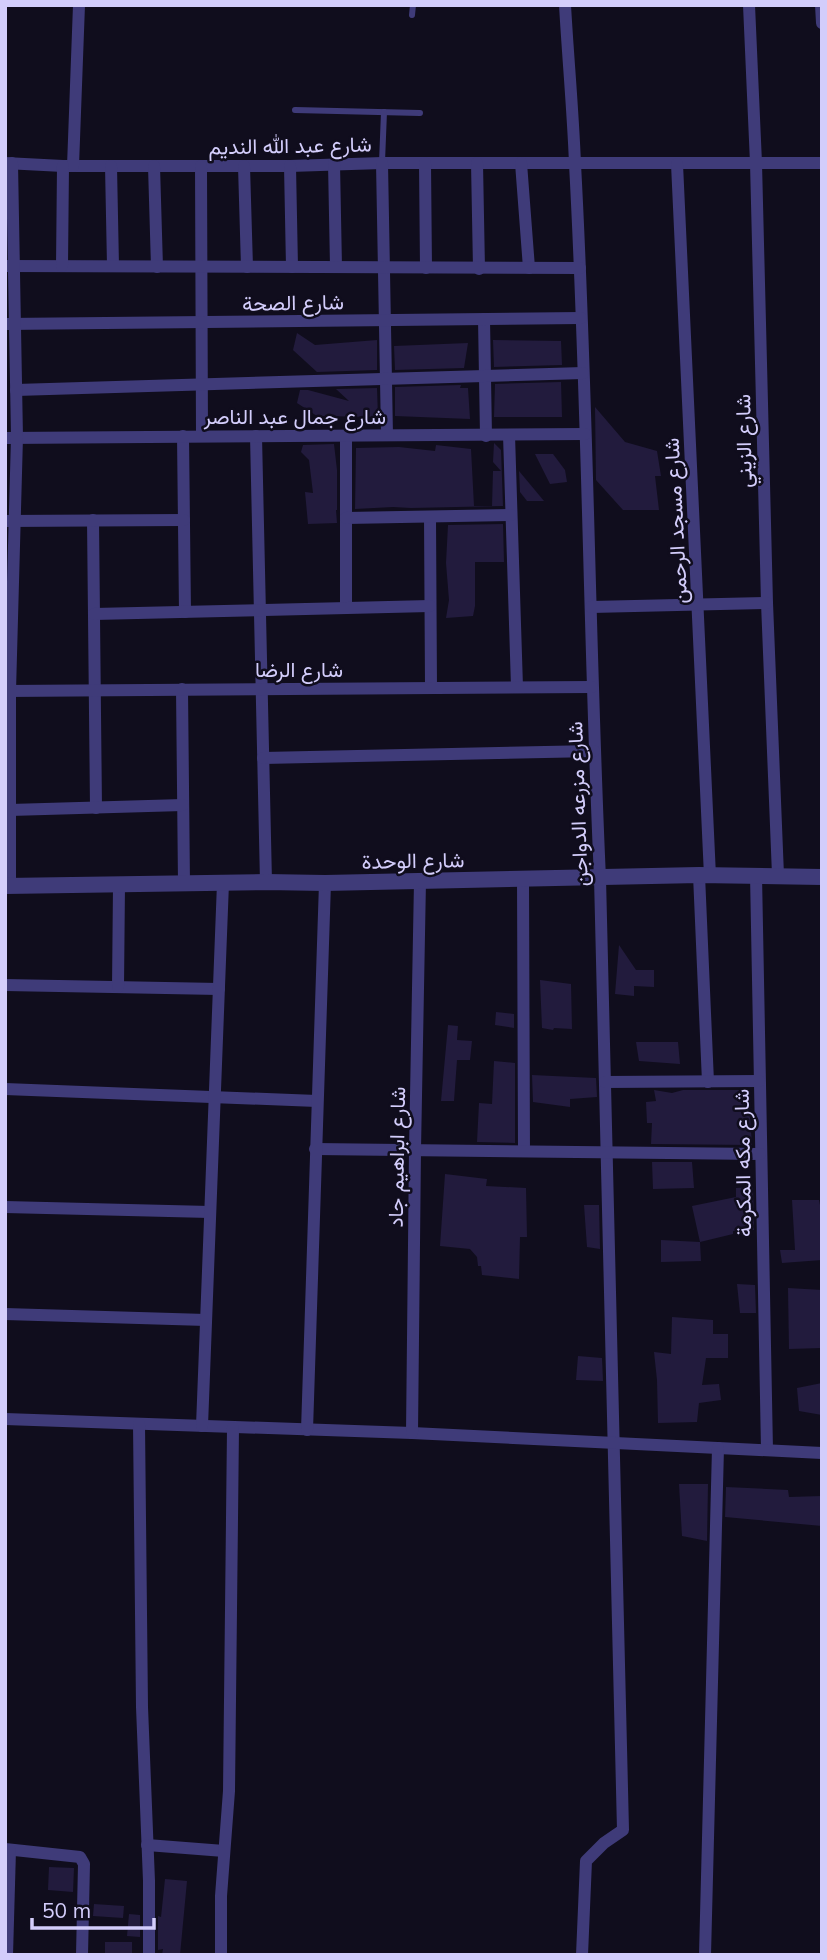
<svg xmlns="http://www.w3.org/2000/svg" width="827" height="1960" viewBox="0 0 827 1960" font-family="Mulish,Vazirmatn,sans-serif">
	<style>
		.building { fill: #221b3d }
		.lines { fill: none; stroke-linecap: round; stroke-linejoin: round }
		.service { stroke: #3f3b79; stroke-width: 6 }
		.minor { stroke: #3f3b79; stroke-width: 12 }
		.tertiary { stroke: #3f3b79; stroke-width: 16 }
		.labels { text-anchor: middle; dominant-baseline: central; stroke-width: 5; stroke-linejoin: round; paint-order: stroke }
		.street-label { font-size: 21px; fill: #d3cdfb; stroke: #100d1d }
	</style>
	<rect width="100%" height="100%" fill="#100d1d"/>
	<!-- building -->
	<g class="building">
		<polygon points="297,333 315,345 377,340 377,370 317,372 293,350"/>
		<polygon points="493,340 561,341 562,365 494,367"/>
		<polygon points="468,343 464,368 395,370 394,346"/>
		<polygon points="561,382 562,417 494,417 495,384"/>
		<polygon points="461,385 460,388 468,388 470,419 395,416 395,387"/>
		<polygon points="377,388 378,417 317,416 297,403 300,390 308,390 349,401 336,389"/>
		<polygon points="595,407 625,442 657,451 661,476 655,476 659,510 623,510 596,480"/>
		<polygon points="494,443 501,450 503,506 411,508 393,507 355,509 356,448 399,447 435,451 436,445 471,449 474,506 492,506 493,471 501,471 493,462"/>
		<polygon points="334,444 337,470 337,510 336,510 337,523 308,524 305,492 313,493 309,460 301,452 303,445"/>
		<polygon points="535,454 553,454 565,470 567,482 550,484"/>
		<polygon points="519,471 544,501 527,501 520,492"/>
		<polygon points="503,524 504,562 475,562 475,606 473,616 446,618 449,600 446,563 448,525"/>
		<polygon points="619,945 636,970 654,970 654,987 634,986 634,996 615,994"/>
		<polygon points="540,980 571,984 572,1029 554,1028 553,1030 542,1028"/>
		<polygon points="496,1012 514,1014 514,1028 495,1025"/>
		<polygon points="448,1025 458,1026 457,1040 472,1041 470,1060 457,1060 454,1101 441,1101"/>
		<polygon points="636,1042 678,1042 680,1064 639,1061"/>
		<polygon points="494,1061 515,1063 515,1143 477,1142 479,1103 492,1104"/>
		<polygon points="532,1075 596,1078 597,1097 570,1099 570,1107 533,1102"/>
		<polygon points="654,1090 672,1093 683,1090 748,1090 752,1145 651,1144 652,1123 647,1123 646,1102 656,1101"/>
		<polygon points="652,1162 692,1162 694,1188 653,1189"/>
		<polygon points="445,1174 487,1179 486,1186 526,1188 527,1237 520,1237 519,1279 482,1275 481,1266 478,1266 477,1257 470,1249 440,1246"/>
		<polygon points="753,1187 754,1230 733,1231 733,1234 700,1242 692,1206 736,1197 736,1188"/>
		<polygon points="792,1200 819,1200 822,1215 822,1260 782,1263 780,1250 795,1250"/>
		<polygon points="584,1205 599,1205 600,1249 587,1247"/>
		<polygon points="661,1240 700,1242 701,1261 661,1262"/>
		<polygon points="737,1284 755,1285 756,1313 740,1313"/>
		<polygon points="788,1288 822,1290 822,1348 789,1349"/>
		<polygon points="672,1317 713,1320 713,1334 728,1334 728,1358 706,1358 702,1385 719,1384 721,1400 699,1403 697,1422 658,1423 657,1380 654,1352 671,1354"/>
		<polygon points="578,1356 602,1358 603,1381 576,1380"/>
		<polygon points="822,1383 822,1415 799,1411 797,1388"/>
		<polygon points="679,1484 708,1484 707,1541 682,1536"/>
		<polygon points="726,1487 788,1490 789,1497 822,1496 822,1526 725,1517"/>
		<polygon points="49,1867 74,1868 73,1892 48,1890"/>
		<polygon points="165,1879 187,1881 180,1955 162,1955 163,1949 158,1950 158,1916 161,1917"/>
		<polygon points="94,1904 124,1906 123,1918 93,1916"/>
		<polygon points="129,1914 140,1915 140,1937 127,1936"/>
		<rect x="105" y="1942" width="27" height="13"/>
	</g>
	<g class="lines">
		<!-- service -->
		<g class="service">
			<polyline points="412,15 413,5"/>
			<polyline points="295,110 420,113"/>
			<polyline points="382,162 384,112"/>
		</g>
		<!-- minor -->
		<g class="minor">
			<path d="M565,5C568,58 573,111 575,164C588,402 589,640 600,878L623,1830L604,1843L586,1861L582,1955"/>
			<polyline points="749,5 756,163 767,603 778,875"/>
			<polyline points="821,5 822,23"/>
			<polyline points="5,163 63,166 290,166 382,163 822,163"/>
			<polyline points="334,163 336,267"/>
			<polyline points="382,163 387,435"/>
			<polyline points="425,163 426,268"/>
			<polyline points="477,163 479,269"/>
			<polyline points="521,163 529,268"/>
			<polyline points="677,164 710,876"/>
			<polyline points="73,166 79,5"/>
			<polyline points="111,166 113,266"/>
			<polyline points="154,166 157,267"/>
			<polyline points="201,166 202,436"/>
			<polyline points="244,166 247,267"/>
			<polyline points="290,166 292,267"/>
			<polyline points="5,266 580,268"/>
			<polyline points="62,266 63,166"/>
			<polyline points="484,319 486,436"/>
			<polyline points="5,324 581,318"/>
			<polyline points="16,390 583,373"/>
			<polyline points="346,435 346,608"/>
			<polyline points="509,435 517,687"/>
			<polyline points="183,436 185,612"/>
			<polyline points="256,436 266,882"/>
			<polyline points="5,438 585,434"/>
			<polyline points="430,517 431,688"/>
			<polyline points="346,518 511,515"/>
			<polyline points="93,520 96,808"/>
			<polyline points="5,521 184,520"/>
			<polyline points="591,607 767,603"/>
			<polyline points="94,614 430,606"/>
			<polyline points="182,689 184,884"/>
			<polyline points="5,691 592,687"/>
			<polyline points="263,758 594,751"/>
			<polyline points="10,810 183,805"/>
			<polyline points="699,875 708,1082"/>
			<polyline points="756,875 767,1450"/>
			<polyline points="523,879 524,1151"/>
			<polyline points="10,886 10,691 17,437 12,163"/>
			<polyline points="5,985 219,989"/>
			<polyline points="118,987 119,885"/>
			<polyline points="605,1082 759,1081"/>
			<polyline points="5,1089 317,1101"/>
			<polyline points="315,1149 760,1154"/>
			<polyline points="5,1207 210,1212"/>
			<polyline points="5,1314 206,1320"/>
			<polyline points="5,1419 412,1433 822,1453"/>
			<polyline points="139,1424 142,1707 149,1881 149,1955"/>
			<polyline points="202,1426 223,883"/>
			<polyline points="307,1430 325,883"/>
			<polyline points="412,1433 415,1150 420,881"/>
			<polyline points="147,1845 224,1851"/>
			<polyline points="5,1849 80,1857 84,1864 82,1955"/>
			<polyline points="7,1955 10,1850"/>
			<polyline points="221,1955 221,1896 229,1791 233,1428"/>
			<polyline points="705,1955 718,1448"/>
		</g>
		<!-- tertiary -->
		<polyline class="tertiary" points="5,886 266,882 325,883 699,875 822,877"/>
	</g>
	<g class="labels">
		<!-- street labels -->
		<g class="street-label">
			<text transform="translate(290 145) rotate(-1)">شارع عبد الله النديم</text>
			<text transform="translate(293 302) rotate(-1)">شارع الصحة</text>
			<text x="295" y="416">شارع جمال عبد الناصر</text>
			<text transform="translate(743 441) rotate(-91)">شارع الزيني</text>
			<text transform="translate(675 521) rotate(-93)">شارع مسجد الرحمن</text>
			<text x="299" y="669">شارع الرضا</text>
			<text transform="translate(577 804) rotate(-92)">شارع مزرعه الدواجن</text>
			<text transform="translate(413 860) rotate(-1)">شارع الوحدة</text>
			<text transform="translate(396 1157) rotate(-89)">شارع ابراهيم جاد</text>
			<text transform="translate(742 1163) rotate(-91)">شارع مكه المكرمة</text>
		</g>
	</g>
	<!-- border -->
	<rect width="827" height="1960" fill="none" stroke="#d3cdfb" stroke-width="14"/>
	<!-- scale -->
	<path d="M32 1918v10h122v-10" fill="none" stroke="#d3cdfb" stroke-width="3.5"/>
	<text x="42" y="1918" font-size="21" fill="#d3cdfb" stroke="#100d1d" stroke-width="5" paint-order="stroke">50 m</text>
</svg>
